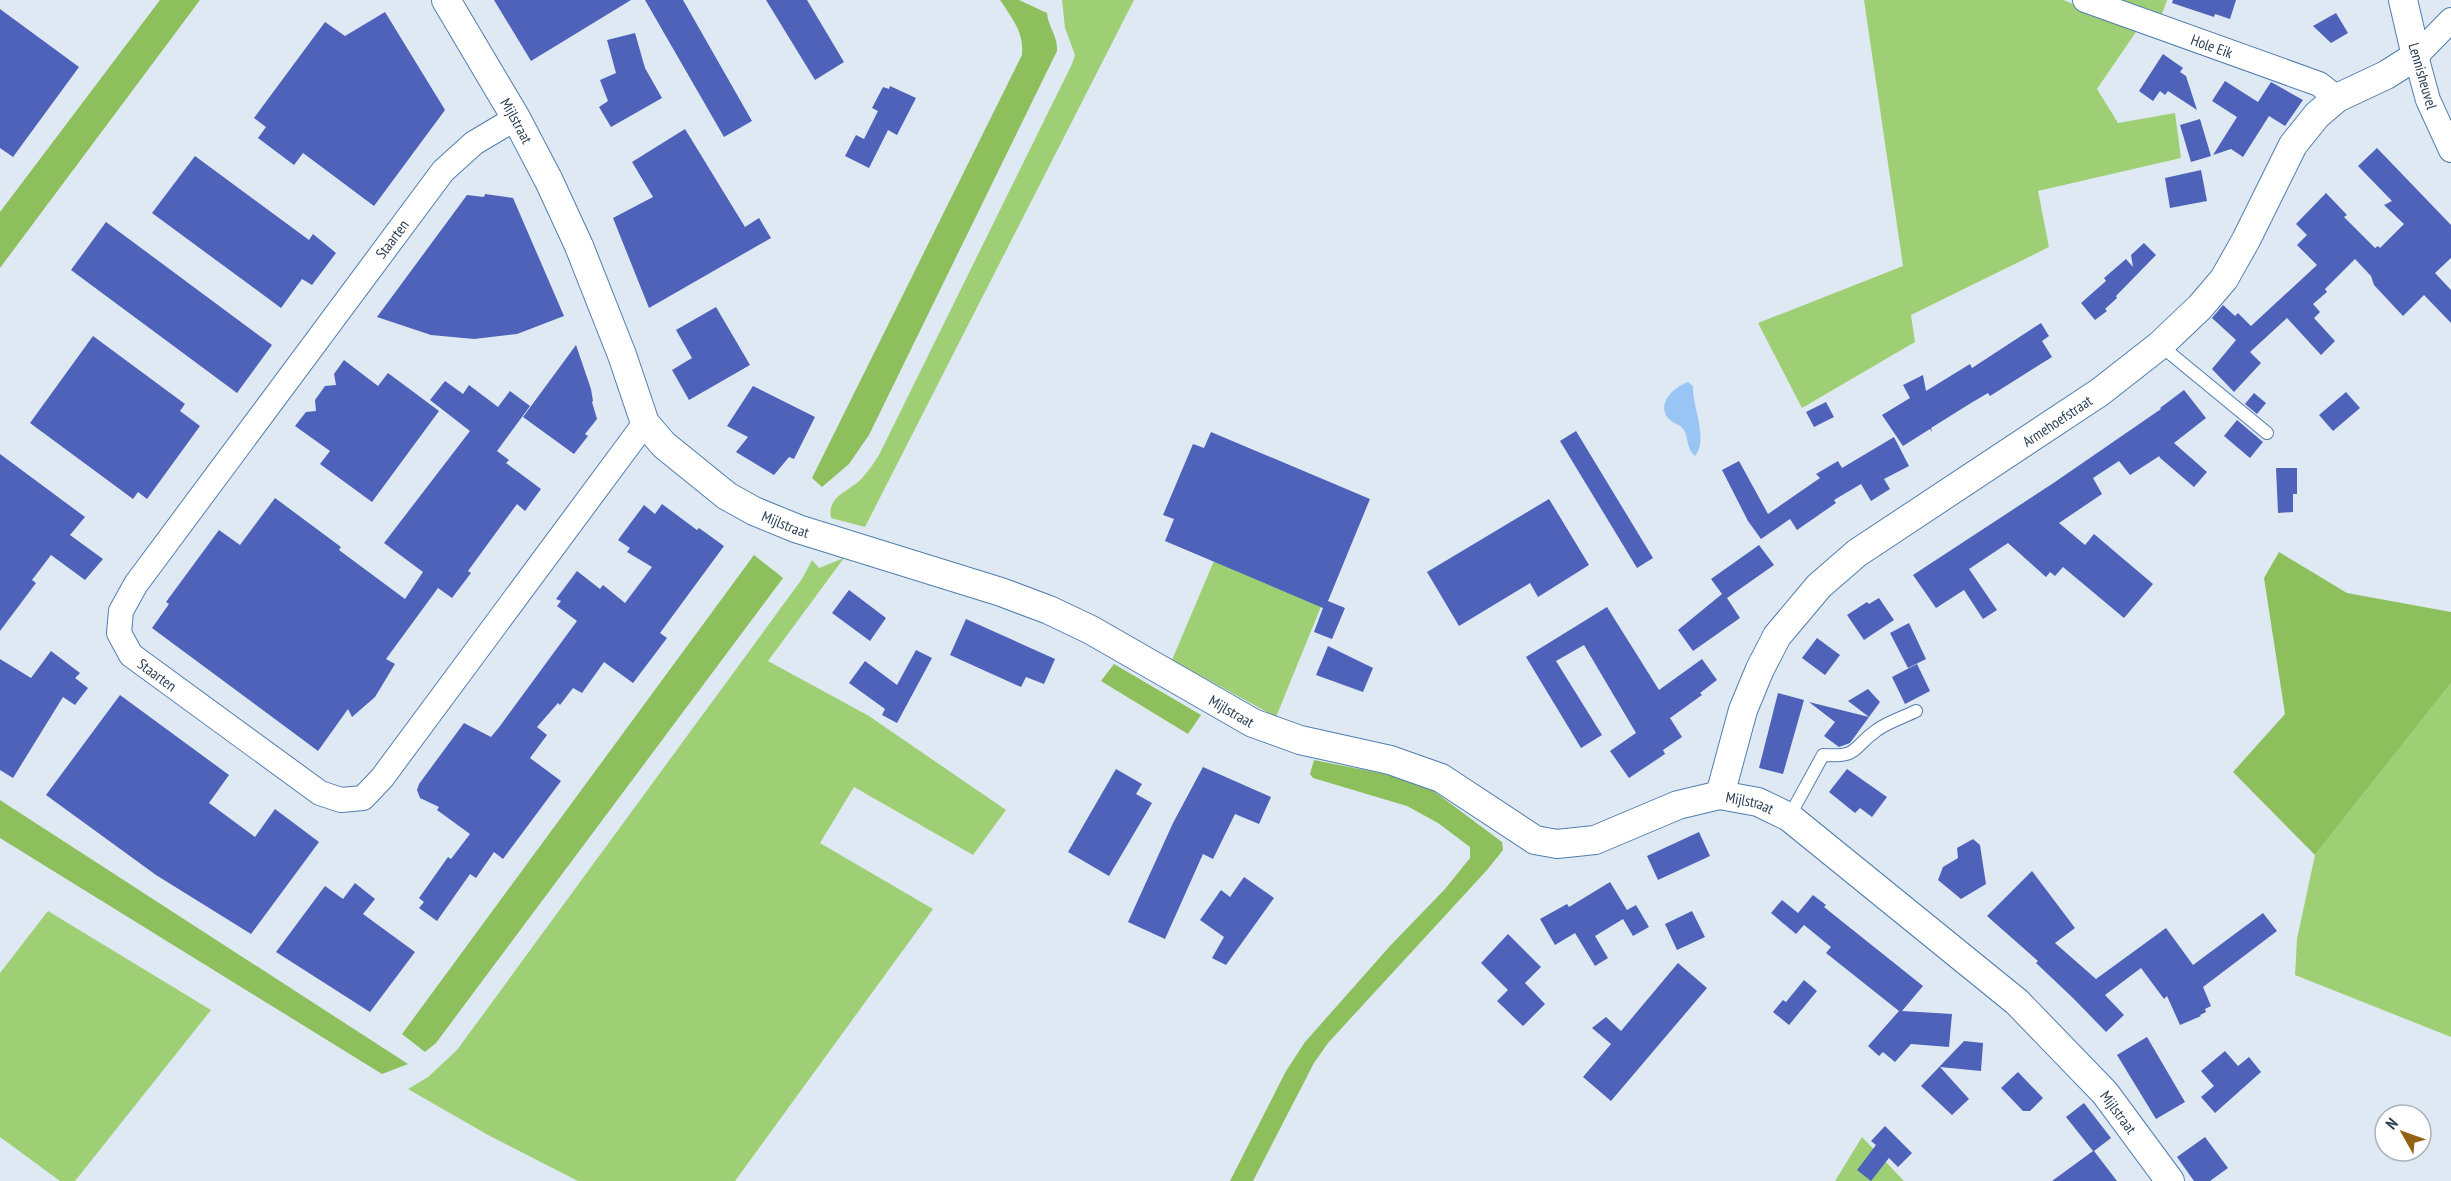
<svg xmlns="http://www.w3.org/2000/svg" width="2451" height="1181" viewBox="0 0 2451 1181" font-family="'PT Sans Narrow',sans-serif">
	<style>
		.green { fill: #9fcf75 }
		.forest { fill: #8dbf5d }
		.water { fill: #99c5f5 }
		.building { fill: #4e62b9 }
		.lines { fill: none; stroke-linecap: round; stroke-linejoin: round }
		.service-casing { stroke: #507eaf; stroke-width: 14 }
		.minor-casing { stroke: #507eaf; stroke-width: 26 }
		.tertiary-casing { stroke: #507eaf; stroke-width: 30 }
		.service { stroke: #fff; stroke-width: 12 }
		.minor { stroke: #fff; stroke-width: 24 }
		.tertiary { stroke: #fff; stroke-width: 28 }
		.labels { text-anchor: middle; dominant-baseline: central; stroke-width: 6; stroke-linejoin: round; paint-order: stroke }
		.street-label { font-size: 15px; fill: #2b3f54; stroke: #fff }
	</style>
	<rect width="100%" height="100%" fill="#dfe9f4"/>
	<!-- green -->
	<g class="green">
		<path d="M1062,0H1134L865,527L831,518C827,498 846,492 858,482C866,475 873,464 879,455L1072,64L1075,55L1065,28Z"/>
		<polygon points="1864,0 2063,0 2138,29 2097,89 2118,123 2175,113 2181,158 2038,191 2049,247 1911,315 1915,342 1802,408 1758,323 1903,266"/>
		<polygon points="2101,0 2167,0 2159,22"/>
		<polygon points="1222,542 1329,587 1276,717 1172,660"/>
		<polygon points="844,558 768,661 869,716 1006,810 973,855 854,787 820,843 933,909 735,1181 578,1181 488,1135 408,1089 428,1077 457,1050 802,579 812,560 819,568"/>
		<polygon points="2451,683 2451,1037 2295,975 2297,939 2315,855"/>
		<polygon points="48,911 211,1010 75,1181 60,1181 0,1137 0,973"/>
		<polygon points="1862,1137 1904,1181 1835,1181"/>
	</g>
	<!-- forest -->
	<g class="forest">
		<polygon points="160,0 200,0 0,268 0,212"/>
		<path d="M1000,0H1019L1047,13C1048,27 1058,36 1057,51L869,435L849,464L822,487L812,478L1022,55C1024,32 1012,18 1000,0Z"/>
		<polygon points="2279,552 2347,593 2451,612 2451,683 2315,855 2233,772 2285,714 2264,578"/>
		<polygon points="754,555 783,578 436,1043 425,1052 402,1034"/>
		<polygon points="1114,664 1201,715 1188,734 1101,681"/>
		<polygon points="1314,760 1405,778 1427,786 1502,842 1503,850 1487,870 1328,1043 1314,1063 1253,1181 1230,1181 1286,1071 1305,1042 1390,946 1445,889 1470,858 1470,847 1438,823 1407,806 1313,778 1310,774"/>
		<polygon points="0,800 408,1064 382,1074 0,838"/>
	</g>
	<!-- water -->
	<path class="water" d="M1688,382L1693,386C1692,406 1709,440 1695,456C1686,448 1689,439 1684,430C1680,424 1672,423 1668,418C1656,402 1675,387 1688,382Z"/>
	<!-- building -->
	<g class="building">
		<polygon points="494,0 631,0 531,61"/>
		<polygon points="645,0 683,0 752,121 724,137"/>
		<polygon points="766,0 807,0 844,62 815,80"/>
		<polygon points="2173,0 2236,0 2230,19 2215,14 2214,17 2172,3"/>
		<polygon points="0,9 79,67 13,157 0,148"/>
		<polygon points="385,12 445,110 374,206 303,153 294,165 258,138 266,127 254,118 325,22 345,36"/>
		<polygon points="2336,13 2348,33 2331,43 2313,26"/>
		<polygon points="635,33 645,68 662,98 611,127 599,107 608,101 600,80 616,73 607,40"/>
		<polygon points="2163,54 2183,68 2180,72 2186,76 2197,110 2168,91 2165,95 2160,91 2153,101 2139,91"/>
		<polygon points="2225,81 2258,102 2271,82 2303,100 2285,126 2269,116 2243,157 2231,149 2213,155 2237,117 2212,101"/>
		<polygon points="890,86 916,98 897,135 888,130 869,168 845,156 856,135 864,139 878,111 872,108 883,87 889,89"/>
		<polygon points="2200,119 2211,156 2191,162 2180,125"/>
		<polygon points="685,129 745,227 759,218 771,238 649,308 613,218 653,197 632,162"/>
		<polygon points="2377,148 2451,225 2451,258 2435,273 2451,290 2451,323 2424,295 2403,316 2374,285 2371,276 2355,259 2325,289 2327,292 2313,304 2320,312 2314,318 2335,341 2321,355 2287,318 2250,352 2261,363 2234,392 2212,369 2236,340 2212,318 2223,305 2235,316 2238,313 2251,326 2317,265 2297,245 2307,235 2296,224 2326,193 2347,215 2344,217 2375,248 2378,246 2380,248 2404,224 2384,205 2392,201 2358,166"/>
		<polygon points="195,156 309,240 313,234 336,253 312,285 302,279 281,308 152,213"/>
		<polygon points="2201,170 2207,201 2170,208 2165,178"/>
		<polygon points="485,194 513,198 564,316 517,334 474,339 431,335 377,317 467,195 484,197"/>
		<polygon points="106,222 272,345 237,393 71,270"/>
		<polygon points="2144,243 2156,255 2116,296 2117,298 2105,309 2107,311 2095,320 2081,303 2106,281 2104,278 2126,259 2133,267 2131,255"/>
		<polygon points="716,307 750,365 689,400 672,370 692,358 676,330"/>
		<polygon points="2041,323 2049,336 2042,341 2052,357 1990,396 1988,393 1971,403 1931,428 1932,432 1930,429 1903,446 1882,415 1910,398 1903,385 1923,375 1926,391 1970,364 1972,368"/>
		<polygon points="93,336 185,404 180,411 200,426 147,499 138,492 133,499 30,423"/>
		<polygon points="576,345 591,389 593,401 592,402 597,419 585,434 588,436 574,454 523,417"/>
		<polygon points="344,360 378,386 388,373 439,411 372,502 320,464 330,451 295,426 306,412 316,411 315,400 325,386 336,385 334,374"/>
		<polygon points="445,381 463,394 469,385 498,407 510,391 530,406 497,451 509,460 506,463 541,489 525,511 517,504 468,571 471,573 452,598 438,588 386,659 395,664 375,697 352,717 348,709 318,751 152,628 169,604 166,602 219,530 240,545 275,498 341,547 339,550 405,599 423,572 384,543 470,431 430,400"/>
		<polygon points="753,386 815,417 794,459 789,457 774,475 736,452 748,437 727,426"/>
		<polygon points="2184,390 2206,418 2174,443 2207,472 2194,487 2159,457 2161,455 2130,475 2119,461 2093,478 2102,494 2059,523 2085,545 2094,534 2153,584 2124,618 2063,567 2055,576 2050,572 2046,577 2008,543 1969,569 1997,610 1983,619 1964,590 1936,608 1913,575 2052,484 2161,409 2160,408"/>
		<polygon points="2346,392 2360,408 2333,431 2319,415"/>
		<polygon points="2254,393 2266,403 2257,414 2245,404"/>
		<polygon points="1826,402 1834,417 1814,427 1806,412"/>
		<polygon points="2237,420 2263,442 2250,458 2224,436"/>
		<polygon points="1576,431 1653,558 1637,568 1560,441"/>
		<polygon points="1211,432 1370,499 1328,601 1345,608 1332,639 1314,632 1323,608 1165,541 1174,519 1163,515 1193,444 1204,448"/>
		<polygon points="1894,437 1909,466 1884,479 1890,489 1871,501 1861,484 1834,500 1836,503 1797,530 1790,519 1761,539 1748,521 1722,470 1739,461 1768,514 1820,478 1816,474 1838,461 1842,468"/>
		<polygon points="0,454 85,517 70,535 103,559 85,580 51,555 32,580 36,583 0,631"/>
		<polygon points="2276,468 2297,468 2297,494 2293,494 2293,512 2278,513"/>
		<polygon points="1549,499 1589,565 1538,597 1530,583 1459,626 1427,572"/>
		<polygon points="662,504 697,530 699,528 724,546 660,633 667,638 633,683 604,662 582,693 573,688 560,705 558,703 537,727 547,735 530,758 561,781 503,859 494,852 476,878 470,874 437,921 419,908 424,902 419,898 448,857 451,859 470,834 437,810 439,807 420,798 417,790 419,784 464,723 491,737 500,726 577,621 557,606 561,601 556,599 577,571 600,589 603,585 625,603 652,567 627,552 630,548 618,540 644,505 655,514"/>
		<polygon points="1759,545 1774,565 1727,598 1740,618 1693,651 1678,630 1722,594 1711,579"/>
		<polygon points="849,590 886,618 870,641 832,613"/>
		<polygon points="1879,598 1894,620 1864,640 1847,615 1867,602 1869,604"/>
		<polygon points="1607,607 1659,690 1702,659 1717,680 1700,693 1702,695 1670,718 1682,737 1663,750 1665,754 1629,778 1610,751 1636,733 1584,645 1556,661 1602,735 1581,748 1526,657"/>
		<polygon points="966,619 1055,659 1044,684 1026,677 1021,687 950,655"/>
		<polygon points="1909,623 1926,659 1908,668 1890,633"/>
		<polygon points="1817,638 1840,655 1825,675 1802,658"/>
		<polygon points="1328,646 1373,668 1363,692 1316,675"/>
		<polygon points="916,650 932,658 897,723 882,715 885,709 849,683 865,661 897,685"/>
		<polygon points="51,651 80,673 75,678 88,688 75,705 63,697 13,778 0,770 0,659 31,678"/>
		<polygon points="1917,664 1930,691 1905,704 1892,677"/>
		<polygon points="1868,689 1880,702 1869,717 1848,701"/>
		<polygon points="1778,693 1804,700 1783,774 1759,768"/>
		<polygon points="120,695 229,775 209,803 255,837 275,809 319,842 251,934 156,875 46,795"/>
		<polygon points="1809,702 1869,717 1850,743 1839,747 1824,736 1835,722"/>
		<polygon points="1203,767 1271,797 1259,824 1235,814 1213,859 1203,854 1165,939 1128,922 1173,823"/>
		<polygon points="1116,769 1142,784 1136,794 1152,803 1109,876 1068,852"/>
		<polygon points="1847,769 1887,797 1872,817 1860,808 1855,813 1829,792"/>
		<polygon points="1699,832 1710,856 1658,880 1647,856"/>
		<polygon points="1973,839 1980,845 1986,884 1961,899 1938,880 1943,867 1958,858 1957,848"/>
		<polygon points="2032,871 2075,928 2055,943 2096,979 2166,928 2193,965 2263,913 2277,931 2203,987 2211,1006 2205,1009 2206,1012 2200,1015 2201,1016 2180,1025 2167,996 2164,999 2141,968 2105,995 2124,1015 2106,1032 2073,998 2036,963 2038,961 1987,916"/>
		<polygon points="1244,877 1274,898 1226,965 1212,958 1224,937 1200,920 1221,890 1230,897"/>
		<polygon points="1610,882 1627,910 1636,905 1649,927 1633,936 1623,919 1595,936 1608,958 1595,966 1575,933 1555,945 1540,919 1567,904 1569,907"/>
		<polygon points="355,883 375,899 363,914 415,952 370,1012 276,952 325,886 343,899"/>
		<polygon points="1813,895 1826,905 1824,907 1923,986 1902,1011 1952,1014 1949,1047 1911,1044 1895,1062 1883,1052 1879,1056 1868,1046 1899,1011 1826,953 1831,947 1804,925 1796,934 1771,913 1782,900 1798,913"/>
		<polygon points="1692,911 1705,937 1677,950 1665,924"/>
		<polygon points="1508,934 1541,967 1525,983 1545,1004 1523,1026 1497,1001 1508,990 1481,963"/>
		<polygon points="1678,963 1707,988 1611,1101 1583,1077 1611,1044 1592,1028 1606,1017 1621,1031"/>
		<polygon points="1804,980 1817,991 1789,1025 1773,1012 1783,1000 1786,1002"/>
		<polygon points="2147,1037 2185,1102 2156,1119 2117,1055"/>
		<polygon points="1964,1041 1983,1043 1981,1071 1940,1067 1969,1099 1952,1115 1921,1086"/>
		<polygon points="2225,1051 2238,1066 2249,1057 2261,1072 2215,1113 2201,1097 2214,1086 2201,1071"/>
		<polygon points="2018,1072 2043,1098 2030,1111 2023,1111 2001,1088"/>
		<polygon points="2084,1103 2111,1138 2094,1151 2117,1181 2052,1181 2093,1151 2066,1117"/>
		<polygon points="1885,1126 1912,1153 1898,1167 1889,1158 1871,1181 1857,1170 1876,1145 1871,1141"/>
		<polygon points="2205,1137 2228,1168 2210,1181 2194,1181 2177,1157"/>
	</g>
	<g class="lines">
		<!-- service casing -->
		<g class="service-casing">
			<g id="service">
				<polyline points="2160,345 2267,433"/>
				<path d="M1789,817L1823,755C1861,757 1851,748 1877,730C1888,722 1904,717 1916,711"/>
			</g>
		</g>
		<!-- minor casing -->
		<g class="minor-casing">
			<g id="minor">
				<path id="s1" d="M2085,0L2319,84L2337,98"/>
				<polyline points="2451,20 2416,56 2428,100 2451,150"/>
				<path id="s2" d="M516,118L474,143L443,171L136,584L121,611L119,633L131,655L320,793L341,800L363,798L382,778L645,423"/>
			</g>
		</g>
		<!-- tertiary casing -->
		<g class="tertiary-casing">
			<g id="tertiary">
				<path id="s3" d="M446,0L516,118L549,181L579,246L622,355L645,423L664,445L727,496L754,511L798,529L1001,592L1049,610L1091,630L1253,723L1300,740L1390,760L1441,778L1535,840L1557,844L1595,840L1678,805L1720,795L1758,802L1789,817L2017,1002L2105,1093L2170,1181"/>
				<path id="s4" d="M1720,795L1743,710L1760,669L1777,636L1819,586L1857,553L2100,392L2160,345L2200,307L2224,279L2246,240L2293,145L2317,115L2337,98L2386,75L2416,56L2403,0"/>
			</g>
		</g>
		<!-- service -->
		<use href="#service" class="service"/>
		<!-- minor -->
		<use href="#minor" class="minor"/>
		<!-- tertiary -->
		<use href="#tertiary" class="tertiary"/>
	</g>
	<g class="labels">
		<!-- street labels -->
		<g class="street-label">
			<text stroke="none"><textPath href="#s1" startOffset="135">Hole Eik</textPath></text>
			<text transform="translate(2423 76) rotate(74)">Lennisheuvel</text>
			<text stroke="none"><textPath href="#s3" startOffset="140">Mijlstraat</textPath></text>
			<text transform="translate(392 239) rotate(-53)">Staarten</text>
			<text stroke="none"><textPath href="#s4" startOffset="525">Armehoefstraat</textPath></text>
			<text stroke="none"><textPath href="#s3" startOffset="644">Mijlstraat</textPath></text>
			<text stroke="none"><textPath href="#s2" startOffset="716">Staarten</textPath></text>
			<text stroke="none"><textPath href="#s3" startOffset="1130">Mijlstraat</textPath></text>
			<text stroke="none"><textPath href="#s3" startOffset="1688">Mijlstraat</textPath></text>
			<text stroke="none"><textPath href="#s3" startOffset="2174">Mijlstraat</textPath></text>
		</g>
	</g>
	<!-- north arrow -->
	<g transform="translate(2403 1133) rotate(310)"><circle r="28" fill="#ffffff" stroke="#aab2bb" stroke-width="1.5"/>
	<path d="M0-4.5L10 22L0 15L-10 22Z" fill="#946214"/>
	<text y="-9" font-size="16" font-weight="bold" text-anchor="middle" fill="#2b3f54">N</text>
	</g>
</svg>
